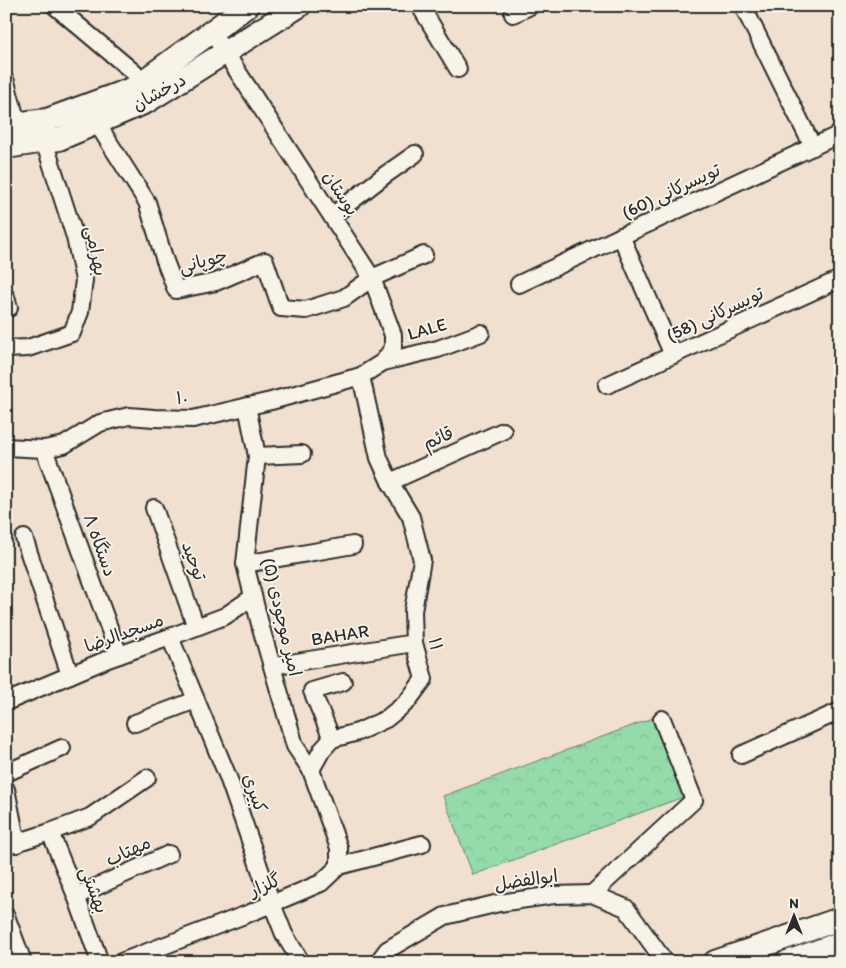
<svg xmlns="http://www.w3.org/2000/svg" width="846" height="968" viewBox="0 0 846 968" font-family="Itim,'Playpen Sans Arabic',sans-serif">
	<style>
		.forest { fill: url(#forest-crowns); stroke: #60836a }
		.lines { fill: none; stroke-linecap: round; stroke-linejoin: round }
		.minor-casing { stroke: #2b2b2b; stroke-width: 20 }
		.secondary-casing { stroke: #2b2b2b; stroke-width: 26 }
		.minor { stroke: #f7f3e8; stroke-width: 16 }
		.secondary { stroke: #f7f3e8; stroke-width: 22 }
		.labels { text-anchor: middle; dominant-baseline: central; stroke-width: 4; stroke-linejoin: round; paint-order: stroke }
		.street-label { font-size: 18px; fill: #2b2b2b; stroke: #f7f3e8 }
	</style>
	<defs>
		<pattern id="forest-crowns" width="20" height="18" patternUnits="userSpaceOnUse" patternTransform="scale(1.25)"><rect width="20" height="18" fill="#94dba9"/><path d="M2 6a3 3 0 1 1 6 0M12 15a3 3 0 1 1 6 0" fill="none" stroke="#80bc92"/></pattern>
	</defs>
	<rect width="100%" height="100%" fill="#f1dfcf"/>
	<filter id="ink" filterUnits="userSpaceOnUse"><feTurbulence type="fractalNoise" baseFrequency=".02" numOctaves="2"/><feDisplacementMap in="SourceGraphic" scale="10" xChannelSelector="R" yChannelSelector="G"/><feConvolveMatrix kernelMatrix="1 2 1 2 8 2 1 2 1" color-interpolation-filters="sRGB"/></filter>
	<g filter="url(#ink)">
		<!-- forest -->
		<polygon class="forest" points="653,718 683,797 473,875 443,796"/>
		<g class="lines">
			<!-- minor casing -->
			<g class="minor-casing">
				<g id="minor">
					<polyline points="55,6 144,81"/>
					<polyline points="420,6 458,69"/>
					<polyline points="743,6 813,147"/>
					<polyline points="513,14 530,6"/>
					<polyline points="6,82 17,123"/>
					<polyline points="91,114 147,202 165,261 176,290 216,282 265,261 281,308 306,310 344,298 372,278 424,255"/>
					<polyline points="332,216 385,175 415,154"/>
					<polyline points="621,236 673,355"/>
					<polyline points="519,284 840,134"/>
					<polyline points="6,297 9,308"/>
					<polyline points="6,349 28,348 72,333 80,312 84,280 75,237 44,141"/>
					<polyline points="383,362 438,349 481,333"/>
					<polyline points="607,385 840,279"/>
					<polyline points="247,406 257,456 245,564 261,628 295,746 311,770"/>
					<polyline points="6,447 44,449 64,445 100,423 129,416 154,418 193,419 271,401 361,376 383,362 393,348 393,335 372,278 219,43"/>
					<polyline points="44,449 119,655"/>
					<polyline points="257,456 302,454"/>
					<polyline points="390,482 503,431"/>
					<polyline points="154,508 196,627"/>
					<polyline points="24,538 70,675"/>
					<polyline points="245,564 353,545"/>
					<polyline points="170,637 228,777 272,904 284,934 301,962"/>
					<polyline points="272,666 414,643"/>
					<polyline points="6,702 108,659 170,637 225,616 253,597"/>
					<polyline points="135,723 196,700"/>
					<polyline points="332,739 312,691 343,682"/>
					<polyline points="741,755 840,711"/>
					<polyline points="6,773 62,748"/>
					<polyline points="6,789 17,844"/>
					<polyline points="50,832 76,896 100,962"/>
					<polyline points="6,846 50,832 90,817 147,778"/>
					<polyline points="339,866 339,848 311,770 322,750 332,739 358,732 386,719 407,702 424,679 414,643 413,611 422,560 411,517 390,482 379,458 361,376"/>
					<polyline points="592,894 694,800 662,719"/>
					<polyline points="76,896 169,854"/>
					<polyline points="6,916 23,962"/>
					<polyline points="121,962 250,913 321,883 339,866 422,844"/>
					<polyline points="378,962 387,950 445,916 499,903 554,895 592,894 626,908 665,962"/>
				</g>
			</g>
			<!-- secondary casing -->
			<g class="secondary-casing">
				<g id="secondary">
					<polyline points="6,125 47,120 134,88 247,6"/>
					<polyline points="6,147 59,139 146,102 299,6"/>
					<polyline points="715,962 840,919"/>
					<polyline points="787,962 840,943"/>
				</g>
			</g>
			<!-- minor -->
			<use href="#minor" class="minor"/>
			<!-- secondary -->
			<use href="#secondary" class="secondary"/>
		</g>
	</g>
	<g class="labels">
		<!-- street labels -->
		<g class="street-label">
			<text transform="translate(159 92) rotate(-29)">درخشان</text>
			<text transform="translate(671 191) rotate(-25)">تویسرکانی (60)</text>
			<text transform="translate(341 193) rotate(57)">بوستان</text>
			<text transform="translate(96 251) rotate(79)">بهرامی</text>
			<text transform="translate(203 261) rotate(-15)">چوپانی</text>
			<text transform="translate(715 314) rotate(-25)">تویسرکانی (58)</text>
			<text transform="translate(427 329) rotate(-16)">LALE</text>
			<text transform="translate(182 398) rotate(-1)">۱۰</text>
			<text transform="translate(438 438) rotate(-24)">قائم</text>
			<text transform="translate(100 545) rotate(70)">۸ دستگاه</text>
			<text transform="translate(194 561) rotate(70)">توحید</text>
			<text transform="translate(282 617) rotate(77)">امیر موجودی (۵)</text>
			<text transform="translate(124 633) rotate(-20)">مسجدالرضا</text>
			<text transform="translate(340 635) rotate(-9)">BAHAR</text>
			<text transform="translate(436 644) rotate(79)">۱۱</text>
			<text transform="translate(255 793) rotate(71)">کبیری</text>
			<text transform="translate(128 851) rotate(-25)">مهتاب</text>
			<text transform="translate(526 880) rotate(-8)">ابوالفضل</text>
			<text transform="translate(265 885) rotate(-23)">گلزار</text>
			<text transform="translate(94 890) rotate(69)">بهشتی</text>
		</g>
	</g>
	<!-- margin -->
	<rect width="846" height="968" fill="none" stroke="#f7f3e8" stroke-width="25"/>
	<rect x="12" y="12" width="821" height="943" fill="none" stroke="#2b2b2b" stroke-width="2" filter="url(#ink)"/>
	<!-- north arrow -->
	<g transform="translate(794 916)" stroke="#f7f3e8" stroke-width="4" paint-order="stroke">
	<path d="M0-4L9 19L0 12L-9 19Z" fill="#2b2b2b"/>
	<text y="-8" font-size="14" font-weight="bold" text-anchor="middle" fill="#2b2b2b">N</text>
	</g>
</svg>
